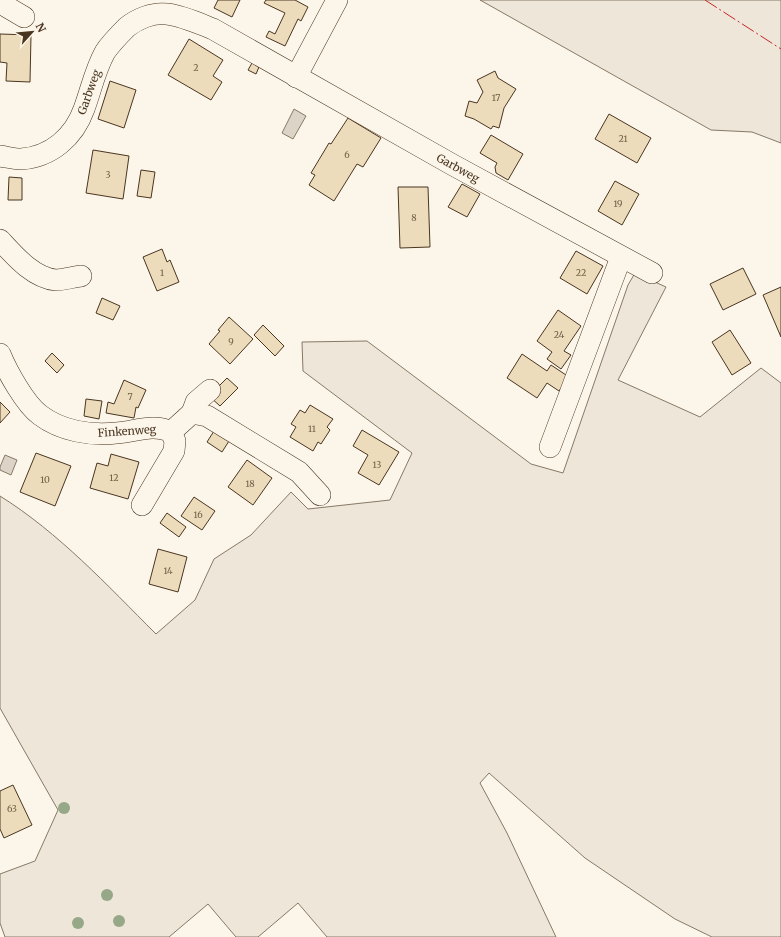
<svg xmlns="http://www.w3.org/2000/svg" width="781" height="937" viewBox="0 0 781 937" font-family="Merriweather,serif">
	<style>
		.green { fill: #ede6d9; stroke: #887966 }
		.water { fill: #dcd4c6; stroke: #887966 }
		.building { fill: #ecdcbc; stroke: #4a3520 }
		.lines { fill: none; stroke-linecap: round; stroke-linejoin: round }
		.minor-casing { stroke: #4a3520; stroke-width: 22 }
		.minor { stroke: #fbf6e9; stroke-width: 21 }
		.power { stroke: #c62828; stroke-width: 1; stroke-dasharray: 14 3 2 3; stroke-linecap: butt }
		.tree { fill: #96a887 }
		.labels { text-anchor: middle; dominant-baseline: central; stroke-width: 3; stroke-linejoin: round; paint-order: stroke }
		.number-label { font-size: 9px; fill: #725f47 }
		.street-label { font-size: 11px; fill: #4a3520; stroke: #fbf6e9 }
	</style>
	<rect width="100%" height="100%" fill="#fbf6e9"/>
	<!-- green -->
	<g class="green">
		<polygon points="480,0 781,0 781,143 752,132 711,130"/>
		<path d="M635,273L666,287L618,380L700,417L761,368L781,383V937H712L675,919L585,858L489,773L480,783L507,833L556,937H327L298,903L258,937H236L208,904L169,937H5L0,923V874L35,861L58,810L0,708V496C59,533 107,585 156,634L195,600L214,559L251,535L291,492L308,509L390,500L412,453L303,371L302,342L367,341L531,464L563,473L628,285Z"/>
	</g>
	<!-- water -->
	<g class="water">
		<polygon points="294,109 306,116 293,139 282,133"/>
		<polygon points="5,455 17,460 11,475 0,470 0,467"/>
	</g>
	<!-- building -->
	<g class="building">
		<polygon points="218,0 240,0 232,17 214,8"/>
		<polygon points="266,0 295,0 308,7 301,21 298,19 285,46 266,37 269,31 275,34 285,13 264,3"/>
		<polygon points="0,34 31,35 30,82 6,81 7,63 0,62"/>
		<polygon points="189,39 223,60 213,76 222,82 211,100 168,75"/>
		<polygon points="252,63 259,67 256,74 248,70"/>
		<polygon points="495,71 498,78 516,89 504,108 499,128 493,126 491,129 474,119 465,116 469,101 477,103 483,92 477,80"/>
		<polygon points="110,81 136,90 124,128 98,119"/>
		<polygon points="609,114 651,138 637,163 595,139"/>
		<polygon points="348,118 381,138 363,167 357,164 334,201 309,185 315,175 311,173 329,143 331,144"/>
		<polygon points="491,135 523,154 508,180 496,173 495,167 497,163 480,153"/>
		<polygon points="93,150 129,156 123,199 86,193"/>
		<polygon points="141,170 155,172 151,198 137,196"/>
		<polygon points="9,177 22,178 22,200 8,200"/>
		<polygon points="615,181 639,194 622,225 598,211"/>
		<polygon points="462,184 480,194 467,217 448,207"/>
		<polygon points="398,187 428,187 430,247 400,248"/>
		<polygon points="162,249 167,262 170,260 179,282 157,291 143,257"/>
		<polygon points="576,251 603,266 587,294 560,278"/>
		<polygon points="743,268 756,294 723,310 710,284"/>
		<polygon points="781,287 781,337 763,295"/>
		<polygon points="102,298 120,306 113,320 96,313"/>
		<polygon points="558,310 581,326 564,351 571,355 561,369 547,359 552,352 537,341"/>
		<polygon points="229,317 253,339 230,364 209,344 220,331 218,330"/>
		<polygon points="263,325 284,346 275,356 254,335"/>
		<polygon points="730,330 751,363 732,375 712,342"/>
		<polygon points="52,353 64,365 57,373 45,361"/>
		<polygon points="522,354 547,371 551,365 569,377 559,391 547,383 537,398 507,378"/>
		<polygon points="227,378 238,388 220,406 209,396"/>
		<polygon points="124,380 146,390 138,408 136,407 134,418 106,413 108,402 114,404"/>
		<polygon points="86,399 102,401 99,419 84,416"/>
		<polygon points="0,402 10,412 0,423"/>
		<polygon points="310,405 333,419 327,427 330,430 321,444 318,442 313,451 290,437 296,427 291,424 300,410 305,413"/>
		<polygon points="362,430 399,452 379,485 358,473 368,455 353,446"/>
		<polygon points="214,431 229,441 222,452 207,442"/>
		<polygon points="36,453 71,466 55,506 20,492"/>
		<polygon points="111,454 139,462 128,499 90,488 97,463 108,466"/>
		<polygon points="247,460 272,478 253,505 228,487"/>
		<polygon points="194,497 215,511 202,530 181,516"/>
		<polygon points="167,513 186,527 179,537 160,523"/>
		<polygon points="158,549 187,557 178,592 149,584"/>
		<polygon points="13,785 32,825 4,838 0,829 0,791"/>
	</g>
	<g class="lines">
		<!-- minor casing -->
		<g class="minor-casing">
			<g id="minor">
				<polyline points="1,0 7,7 24,17"/>
				<polyline points="296,77 337,0"/>
				<path d="M0,156C7,157 14,159 21,159C51,157 74,137 84,109C91,90 95,70 105,52C111,43 119,35 127,27C137,19 153,12 167,14C183,16 198,23 213,29L453,165L652,273"/>
				<path d="M0,240C14,255 33,278 56,280C63,280 73,277 81,276"/>
				<path d="M0,354C7,371 25,404 40,415C61,431 91,436 116,433C134,432 154,423 171,432L175,441L174,451L142,505"/>
				<polyline points="192,413 196,402 210,390"/>
				<polyline points="171,432 192,413 207,416 299,472 320,495"/>
				<polyline points="550,447 621,257"/>
			</g>
		</g>
		<!-- minor -->
		<use href="#minor" class="minor"/>
		<!-- power -->
		<polyline class="power" points="705,0 781,49"/>
	</g>
	<!-- trees -->
	<g class="tree">
		<circle cx="64" cy="808" r="6"/>
		<circle cx="107" cy="895" r="6"/>
		<circle cx="119" cy="921" r="6"/>
		<circle cx="78" cy="923" r="6"/>
	</g>
	<g class="labels">
		<!-- number labels -->
		<g class="number-label">
			<text x="196" y="67">2</text>
			<text x="496" y="97">17</text>
			<text x="623" y="138">21</text>
			<text x="347" y="154">6</text>
			<text x="108" y="174">3</text>
			<text x="618" y="203">19</text>
			<text x="414" y="217">8</text>
			<text x="162" y="272">1</text>
			<text x="581" y="272">22</text>
			<text x="559" y="334">24</text>
			<text x="231" y="341">9</text>
			<text x="130" y="396">7</text>
			<text x="312" y="428">11</text>
			<text x="377" y="464">13</text>
			<text x="114" y="477">12</text>
			<text x="45" y="479">10</text>
			<text x="250" y="483">18</text>
			<text x="198" y="514">16</text>
			<text x="168" y="570">14</text>
			<text x="12" y="808">63</text>
		</g>
		<!-- street labels -->
		<g class="street-label">
			<text transform="translate(89 92) rotate(-70)">Garbweg</text>
			<text transform="translate(458 168) rotate(29)">Garbweg</text>
			<text transform="translate(127 431) rotate(-4)">Finkenweg</text>
		</g>
	</g>
	<!-- north arrow -->
	<g transform="translate(32 32) rotate(63)" stroke="#fbf6e9" stroke-width="3" paint-order="stroke">
	<path d="M0-3L7 15L0 10L-7 15Z" fill="#4a3520"/>
	<text y="-6" font-size="11" font-weight="bold" text-anchor="middle" fill="#4a3520">N</text>
	</g>
</svg>
